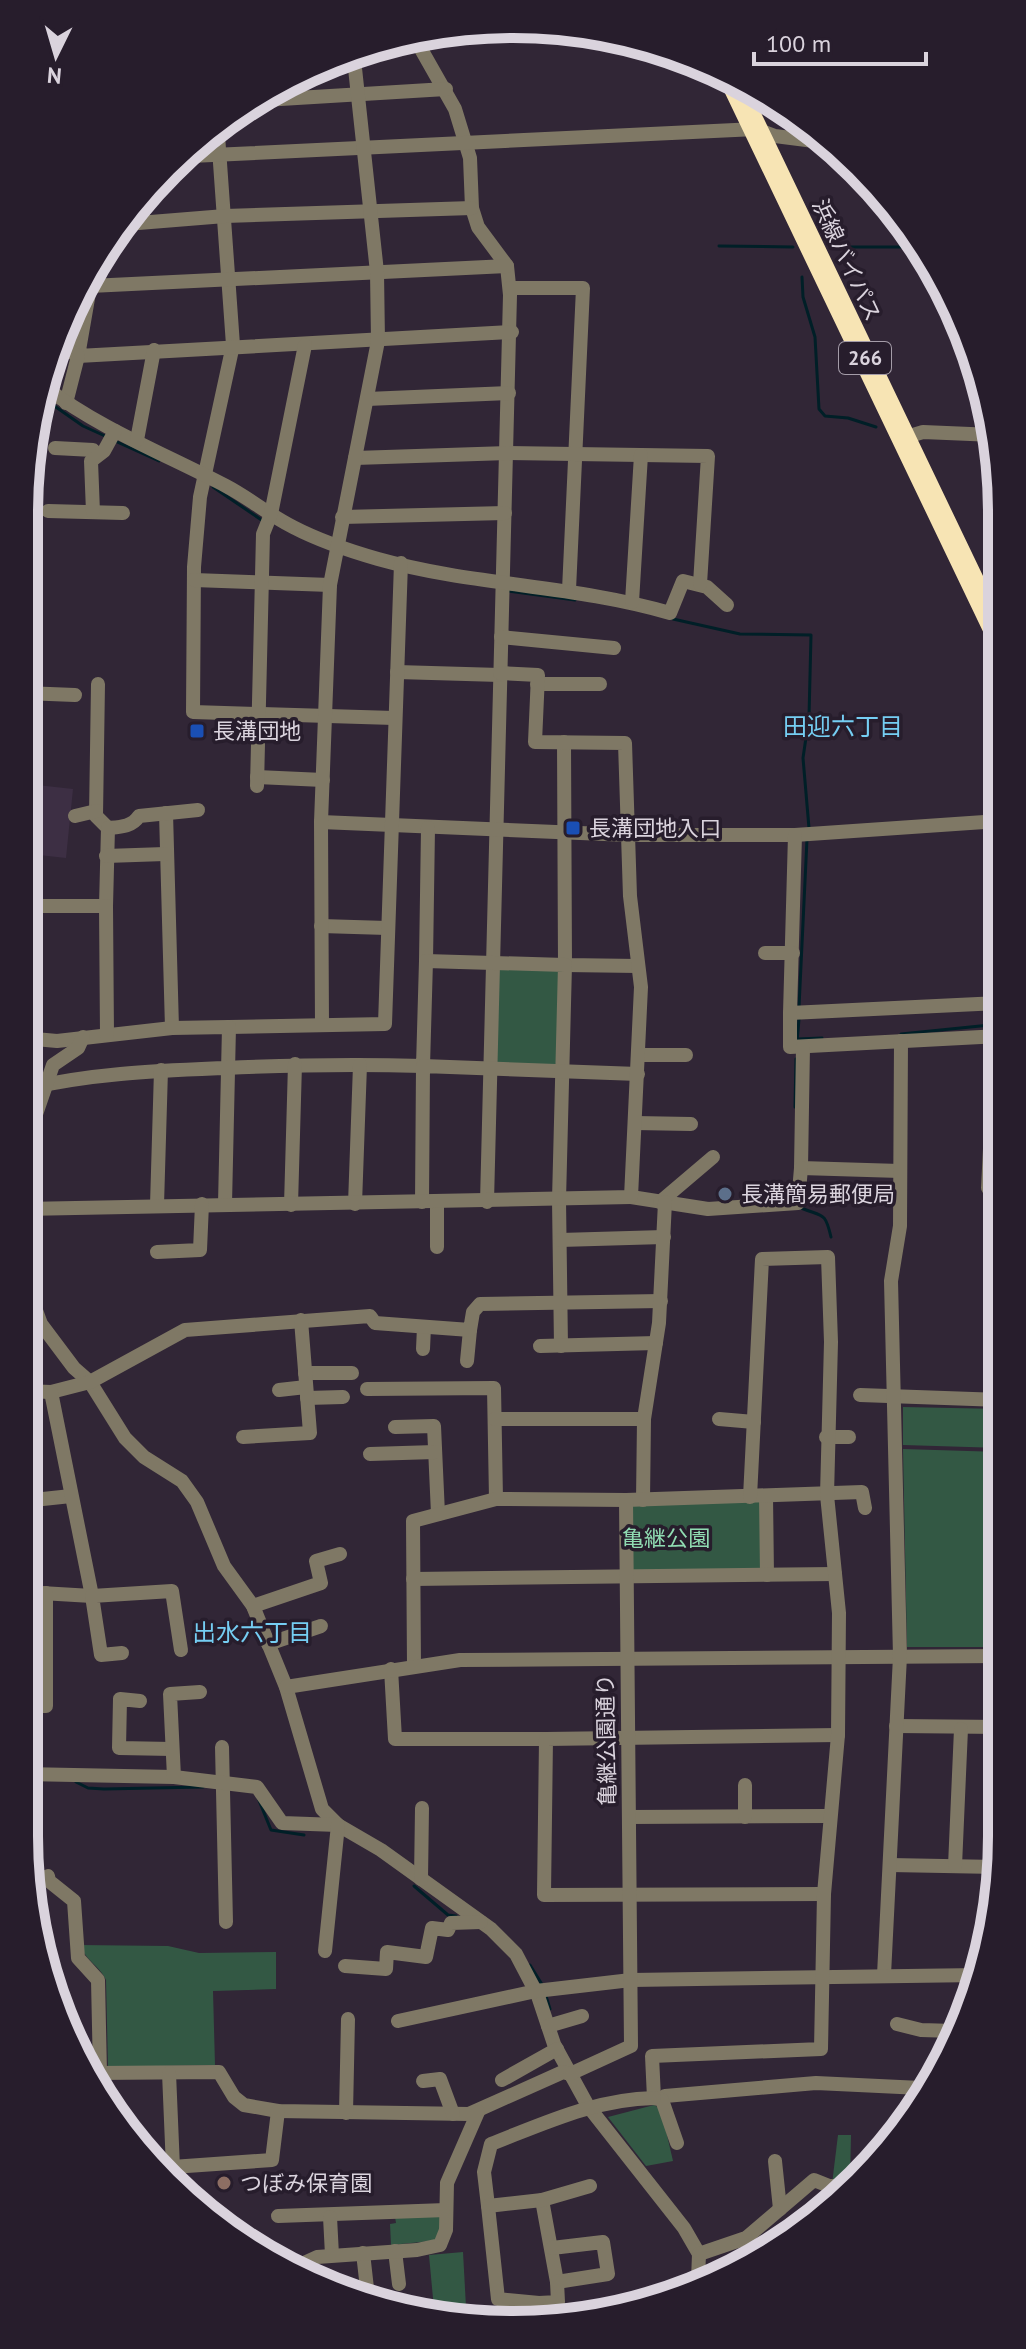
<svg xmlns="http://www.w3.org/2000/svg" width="1026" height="2349" viewBox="0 0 1026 2349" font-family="'PT Sans','Noto Sans JP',sans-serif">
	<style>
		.built { fill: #3d2f44 }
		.green { fill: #335844 }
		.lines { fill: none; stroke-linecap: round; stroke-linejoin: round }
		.stream { stroke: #001f27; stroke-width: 3 }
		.street { stroke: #7f7865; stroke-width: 14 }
		.highway { stroke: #f7e4b4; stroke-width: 24 }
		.transit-dot { fill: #1a4fb4; stroke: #271d2c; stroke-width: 3 }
		.service-dot { fill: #5c6f8a; stroke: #271d2c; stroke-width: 3 }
		.education-dot { fill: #8d6e63; stroke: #271d2c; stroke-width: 3 }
		.labels { text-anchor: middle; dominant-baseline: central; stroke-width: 7; stroke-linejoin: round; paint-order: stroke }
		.shield { fill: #271d2c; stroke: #a49ca8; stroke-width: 2 }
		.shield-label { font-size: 20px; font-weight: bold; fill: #dad3dd }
		.street-label { font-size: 22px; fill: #dad3dd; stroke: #271d2c }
		.poi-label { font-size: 22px; fill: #dad3dd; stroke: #271d2c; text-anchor: start }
		.park-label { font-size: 22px; fill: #90dcb2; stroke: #271d2c }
		.neighbourhood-label { font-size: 24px; fill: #75cef3; stroke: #271d2c }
		.rim { fill: none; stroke: #dad3dd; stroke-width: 10 }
	</style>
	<rect width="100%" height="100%" fill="#312636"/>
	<!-- built -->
	<polygon class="built" points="37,785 73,789 66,858 30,854"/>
	<!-- green -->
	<g class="green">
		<polygon points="498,966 563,968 561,1068 495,1063"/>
		<polygon points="903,1407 1001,1409 1001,1448 903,1445"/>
		<polygon points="903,1449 1001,1452 1001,1647 907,1647"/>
		<polygon points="763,1500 762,1572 630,1574 630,1503"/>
		<path d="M80,1945L168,1946L199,1953L276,1952V1989L213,1991L215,2065L108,2067L106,1980C99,1965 86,1961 80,1945Z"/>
		<polygon points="654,2105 661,2109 673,2161 646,2166 608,2117"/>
		<polygon points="838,2135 851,2135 850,2183 832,2184"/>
		<polygon points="441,2214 441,2240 391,2245 390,2224 396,2223 395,2217"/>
		<polygon points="463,2252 466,2307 434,2309 429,2255"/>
	</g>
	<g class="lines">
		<!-- stream -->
		<g class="stream">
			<polyline points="719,246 793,247"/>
			<polyline points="833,247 919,247"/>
			<polyline points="802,277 803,297 815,337 819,409 825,416 848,418 876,427"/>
			<polyline points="43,398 83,426 105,436"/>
			<polyline points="115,441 159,461"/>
			<polyline points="213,487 263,521"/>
			<polyline points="508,591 575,600"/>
			<polyline points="673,619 740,634 811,635 809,717 803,758 809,828"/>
			<polyline points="799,1007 807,839"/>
			<polyline points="901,1034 1000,1024"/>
			<polyline points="798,1039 822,1038"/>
			<polyline points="797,1043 799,1019"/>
			<polyline points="795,1107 796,1059"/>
			<path d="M801,1208C823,1217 825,1211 831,1237"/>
			<polyline points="76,1782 88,1788 104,1789 203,1787"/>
			<polyline points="258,1798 271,1830 304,1835"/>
			<polyline points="414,1886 448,1915 456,1916"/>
			<polyline points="530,1965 543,1986"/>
			<polyline points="545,1993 550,2009"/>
		</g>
		<!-- street -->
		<g class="street">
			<polyline points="417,42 455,109 470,158 472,208 478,227 507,266 510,295 487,1202"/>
			<polyline points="264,100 446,89"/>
			<polyline points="218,135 233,345 200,497 194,567 193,712 394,718"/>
			<polyline points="191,156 756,129 775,136 822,142"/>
			<polyline points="126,224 225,216 472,208"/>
			<polyline points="90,286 507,266"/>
			<polyline points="90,287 78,356 512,332"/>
			<polyline points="510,288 583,288 569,590"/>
			<polyline points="57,344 78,356 66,403"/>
			<path d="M45,387C100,429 165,454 226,486C249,498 269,515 293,527C318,540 350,551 378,559C474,586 575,585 670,613L683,581L707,587L727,605"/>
			<polyline points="367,399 509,393"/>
			<polyline points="903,438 923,432 994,435"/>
			<polyline points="137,440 154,350"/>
			<polyline points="55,448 93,450 96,454"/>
			<polyline points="355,458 508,453 708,456 700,584"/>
			<polyline points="48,511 123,513"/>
			<polyline points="93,512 91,461 104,451 115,431"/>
			<polyline points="342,517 505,513"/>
			<polyline points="194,580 330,585"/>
			<polyline points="632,602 641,455"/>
			<polyline points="501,637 614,648"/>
			<polyline points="397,672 500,675"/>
			<polyline points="98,684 96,816 108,828 106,906 35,906 35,1039 57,1041 172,1028 166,813"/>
			<polyline points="537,684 600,684"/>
			<polyline points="24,693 75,695"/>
			<polyline points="564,742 565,965 638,966"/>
			<polyline points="257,777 323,780"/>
			<polyline points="257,786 263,534 271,514 305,345"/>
			<polyline points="75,816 96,811"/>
			<polyline points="321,822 628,835 795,835 999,821"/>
			<path d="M108,828C120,827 132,827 139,816L198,810"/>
			<polyline points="795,835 790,1013 999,1003"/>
			<polyline points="106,856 165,854"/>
			<polyline points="106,906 107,1035"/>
			<polyline points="321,926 387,928"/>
			<polyline points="765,953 793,953"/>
			<polyline points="426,961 428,828"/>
			<polyline points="790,1013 790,1047 1000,1036"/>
			<polyline points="322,1025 321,822 330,585 378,341 377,272 354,59"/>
			<polyline points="229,1027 385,1024 401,563"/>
			<polyline points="172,1028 229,1027 225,1204"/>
			<polyline points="803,1047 801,1168 900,1171"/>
			<polyline points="639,1055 686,1055"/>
			<path d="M24,1089C94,1073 155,1071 226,1068C292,1065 357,1064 423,1066L426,961L565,965L559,1200L561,1346"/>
			<polyline points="635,1123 691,1124"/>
			<polyline points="24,1149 53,1065 78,1048 83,1037"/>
			<polyline points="988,1188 992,1109"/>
			<polyline points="631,1197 708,1209 798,1203 801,1168"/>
			<polyline points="422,1202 423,1066 638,1074"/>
			<polyline points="437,1202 437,1247"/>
			<polyline points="660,1202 713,1157"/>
			<polyline points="355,1204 360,1065"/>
			<polyline points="157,1205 161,1070"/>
			<polyline points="291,1205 295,1064"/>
			<polyline points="24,1209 631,1197 641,987 630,896 625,743 535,742 538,675 500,673"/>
			<polyline points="560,1240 664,1237"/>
			<polyline points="157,1252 200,1250 202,1204"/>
			<polyline points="24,1278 41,1324 74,1368 90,1382 125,1438 144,1457 182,1481 197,1502 224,1566 253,1606 286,1687 322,1809 338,1825 381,1850 491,1929 516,1954 538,1996 554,2044 588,2106 684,2228 699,2254 698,2280"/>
			<polyline points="540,1346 656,1343"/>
			<polyline points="423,1349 424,1327"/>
			<polyline points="467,1361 470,1330"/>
			<polyline points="305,1373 352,1373"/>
			<polyline points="367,1389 494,1388 496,1499"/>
			<polyline points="279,1390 306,1387"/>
			<polyline points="24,1391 51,1392 90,1382 185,1330 370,1316 375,1323 470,1330 473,1312 480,1304 661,1301"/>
			<polyline points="860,1395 1001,1400"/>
			<polyline points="307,1398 343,1397"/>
			<polyline points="495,1419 644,1419"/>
			<polyline points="719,1419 754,1422"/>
			<polyline points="395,1427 434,1426 438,1514"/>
			<polyline points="243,1437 310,1433 301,1320"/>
			<polyline points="826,1437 849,1437"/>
			<polyline points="370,1454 435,1452"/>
			<polyline points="766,1496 767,1575"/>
			<polyline points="643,1500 644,1419 659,1323 665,1202"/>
			<polyline points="24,1501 71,1496"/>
			<polyline points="413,1579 835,1574"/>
			<polyline points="24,1592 92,1596 51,1392"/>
			<polyline points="253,1606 321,1583 316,1561 340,1554"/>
			<polyline points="268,1644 321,1626"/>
			<polyline points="122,1653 101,1655 92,1596 172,1591 181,1650"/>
			<polyline points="414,1666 413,1521 496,1499 626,1500 862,1492 865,1508"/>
			<polyline points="391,1669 395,1739 546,1739"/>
			<polyline points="286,1687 460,1660 1001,1656"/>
			<polyline points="140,1701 120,1699 119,1748 172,1749"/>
			<polyline points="24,1706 46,1706 46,1593"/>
			<polyline points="896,1726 1002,1727"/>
			<polyline points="222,1747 226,1922"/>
			<polyline points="24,1774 174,1777 257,1787 282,1823 338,1825"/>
			<polyline points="174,1777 170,1694 200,1692"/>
			<polyline points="629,1817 829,1816"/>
			<polyline points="745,1817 745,1785"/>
			<polyline points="890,1865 997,1867"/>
			<polyline points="955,1866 961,1729"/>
			<polyline points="48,1876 49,1881 74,1901 78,1958 98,1980 100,2073"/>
			<polyline points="421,1879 422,1808"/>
			<polyline points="824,1894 544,1895 546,1739 838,1735"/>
			<polyline points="325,1951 338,1825"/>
			<polyline points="345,1966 386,1969 387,1952 426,1957 432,1928 448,1930 451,1923 481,1922"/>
			<polyline points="884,1975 900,1656 891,1281 900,1226 901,1041"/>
			<polyline points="398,2021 536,1991 631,1980 979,1975"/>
			<polyline points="897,2024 921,2030 954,2031"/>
			<polyline points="548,2026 582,2016"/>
			<polyline points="96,2073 219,2072 234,2097 244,2105 278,2111 469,2114 563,2072 570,2074 631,2046 626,1500"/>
			<polyline points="169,2073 173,2168"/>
			<polyline points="502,2080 557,2049"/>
			<polyline points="423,2081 440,2079 453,2114"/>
			<polyline points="662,2100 665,2096 816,2083 921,2088"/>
			<polyline points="346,2113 348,2019"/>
			<polyline points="677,2143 662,2100 654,2098 652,2056 821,2049 824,1894 838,1735 839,1613 827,1495 831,1342 828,1257 762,1259 750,1497"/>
			<polyline points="775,2161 780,2209"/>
			<polyline points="158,2168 272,2160 278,2111"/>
			<polyline points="542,2200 557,2282"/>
			<path d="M488,2206L484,2172L491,2144C545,2123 596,2099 654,2098"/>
			<polyline points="278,2216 446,2210"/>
			<polyline points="330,2217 332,2255"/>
			<polyline points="746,2238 761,2257"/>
			<polyline points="395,2251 399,2284"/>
			<polyline points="363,2253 368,2297"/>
			<polyline points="699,2254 746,2238 814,2180 829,2186 847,2186"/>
			<polyline points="303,2272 306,2262 317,2257 417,2250 440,2245 446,2230 447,2183 478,2112"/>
			<polyline points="539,2303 558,2302 557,2282 608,2274 603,2242 552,2248"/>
			<polyline points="541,2320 539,2303 498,2299 488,2206 542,2200 590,2186"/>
		</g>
		<!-- highway -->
		<polyline class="highway" points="732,80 998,635"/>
	</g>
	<!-- markers -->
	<g class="transit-dot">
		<rect x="189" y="723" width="16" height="16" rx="4"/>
		<rect x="565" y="820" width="16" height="16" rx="4"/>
	</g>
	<circle class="service-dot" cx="725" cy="1194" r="8"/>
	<circle class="education-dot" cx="224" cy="2183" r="8"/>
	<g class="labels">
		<!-- shield labels -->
		<rect class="shield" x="839" y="342" width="52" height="32" rx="6"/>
		<g class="shield-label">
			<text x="865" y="358">266</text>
		</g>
		<!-- street labels -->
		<g class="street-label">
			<text transform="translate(847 260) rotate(65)">浜線バイパス</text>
			<text transform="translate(606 1740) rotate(-91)">亀継公園通り</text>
		</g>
		<!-- poi labels -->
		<g class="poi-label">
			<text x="213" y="731">長溝団地</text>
			<text x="589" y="828">長溝団地入口</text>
			<text x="741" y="1194">長溝簡易郵便局</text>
			<text x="240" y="2183">つぼみ保育園</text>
		</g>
		<!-- park labels -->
		<g class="park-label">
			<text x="666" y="1538">亀継公園</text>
		</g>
		<!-- neighbourhood labels -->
		<g class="neighbourhood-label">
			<text x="843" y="726">田迎六丁目</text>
			<text x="252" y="1632">出水六丁目</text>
		</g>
	</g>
	<!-- crop -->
	<path d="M0 0H1026V2349H0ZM513 38H513A475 475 0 0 1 988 513V1836A475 475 0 0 1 513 2311H513A475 475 0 0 1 38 1836V513A475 475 0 0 1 513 38Z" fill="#271d2c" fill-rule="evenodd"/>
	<path class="rim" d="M513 38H513A475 475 0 0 1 988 513V1836A475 475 0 0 1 513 2311H513A475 475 0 0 1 38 1836V513A475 475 0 0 1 513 38Z"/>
	<!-- north arrow -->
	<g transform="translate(56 56) rotate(185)" stroke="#271d2c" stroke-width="6" paint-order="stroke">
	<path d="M0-6L14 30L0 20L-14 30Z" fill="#dad3dd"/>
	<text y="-12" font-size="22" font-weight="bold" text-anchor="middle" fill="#dad3dd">N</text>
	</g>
	<!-- scale -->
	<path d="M754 52v12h172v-12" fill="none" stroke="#dad3dd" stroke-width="4"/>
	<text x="766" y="52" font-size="24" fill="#dad3dd" stroke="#271d2c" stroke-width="6" paint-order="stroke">100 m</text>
</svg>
